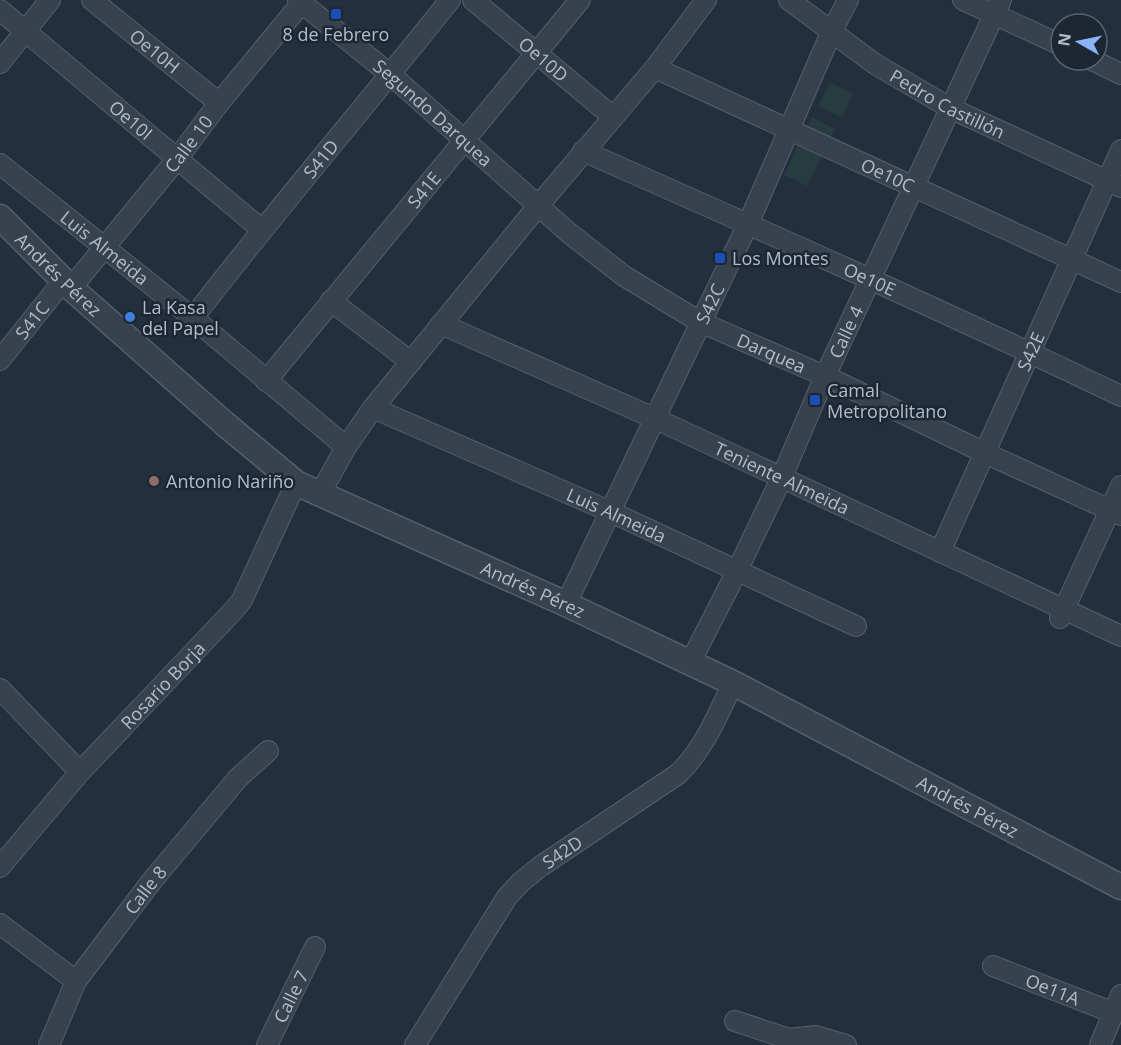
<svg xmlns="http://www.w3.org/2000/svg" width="1121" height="1045" viewBox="0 0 1121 1045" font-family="'Open Sans',sans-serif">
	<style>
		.green { fill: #263c3f }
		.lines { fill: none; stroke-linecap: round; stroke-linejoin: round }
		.minor-casing { stroke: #565f6c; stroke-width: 22 }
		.tertiary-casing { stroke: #565f6c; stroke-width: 27 }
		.minor { stroke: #38414e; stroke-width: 20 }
		.tertiary { stroke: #38414e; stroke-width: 24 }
		.transit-dot { fill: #1a4fb4; stroke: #1d2633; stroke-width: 2 }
		.shop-dot { fill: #3f7fe0; stroke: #1d2633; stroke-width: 2 }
		.education-dot { fill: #8d6e63; stroke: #1d2633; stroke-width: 2 }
		.labels { text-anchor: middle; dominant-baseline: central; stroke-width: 5; stroke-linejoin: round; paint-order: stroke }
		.poi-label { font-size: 18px; fill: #b4bcc9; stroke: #1d2633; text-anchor: start }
		.street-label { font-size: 18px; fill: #b4bcc9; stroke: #1d2633 }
	</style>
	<rect width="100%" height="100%" fill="#242f3e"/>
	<!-- green -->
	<g class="green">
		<polygon points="830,82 853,94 842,118 818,106"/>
		<polygon points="812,117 835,129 807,186 784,175"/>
	</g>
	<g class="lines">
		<!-- minor casing -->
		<g class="minor-casing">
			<g id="minor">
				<path id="s1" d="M92,0L219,103"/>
				<path id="s2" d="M298,0L391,75L569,233L624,276L700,322L825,376L985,453L1121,515"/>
				<path id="s3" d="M473,0L613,117"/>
				<path id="s4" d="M789,0L875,64L950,108L1121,187"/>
				<polyline points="963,0 1061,45"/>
				<path id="s5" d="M0,10L261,229"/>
				<polyline points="1092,60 1121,74"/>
				<polyline points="0,63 50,0"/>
				<path id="s6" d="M655,68L1121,282"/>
				<path id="s7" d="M583,151C764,231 944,311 1121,396"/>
				<path id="s8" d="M0,164L193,318L346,447"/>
				<path id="s9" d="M71,288L177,159L219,103L304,0"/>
				<polyline points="331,301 411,362"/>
				<path id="s10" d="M193,318C276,210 365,107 450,0"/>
				<path id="s11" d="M441,324L654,418L1121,636"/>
				<path id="s12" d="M0,360L64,280"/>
				<path id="s13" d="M266,381L580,0"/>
				<path id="s14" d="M373,408L611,512L856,626"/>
				<polyline points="320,494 346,447 373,408 538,206 655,68 706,0"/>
				<path id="s15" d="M940,552L1121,150"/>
				<path id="s16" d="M566,604L748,224L831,33L848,0"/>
				<polyline points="1060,618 1121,486"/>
				<path id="s17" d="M690,663L737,571L782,477L825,376L1001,0"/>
				<polyline points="0,689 80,772"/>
				<path id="s18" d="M0,867L80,772L234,610L242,600L296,483"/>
				<polyline points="0,924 76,981"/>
				<path id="s19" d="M993,966L1114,1013"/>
				<polyline points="735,1021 789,1039 816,1036 846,1045"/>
				<path id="s20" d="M49,1045L76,981L151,882L238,778L268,751"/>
				<path id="s21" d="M267,1045L315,947"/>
				<path id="s22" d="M415,1045L507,897L521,882L541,866L678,774C704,749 717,716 733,683"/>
				<polyline points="1100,1045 1121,995"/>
			</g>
		</g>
		<!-- tertiary casing -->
		<g class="tertiary-casing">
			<g id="tertiary">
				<path id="s23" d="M0,217L71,288L225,424L296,483L566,604L733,683L1121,887"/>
			</g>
		</g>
		<!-- minor -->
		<use href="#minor" class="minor"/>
		<!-- tertiary -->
		<use href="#tertiary" class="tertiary"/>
	</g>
	<!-- markers -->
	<g class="transit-dot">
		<rect x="330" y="8" width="12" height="12" rx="3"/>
		<rect x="714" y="252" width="12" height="12" rx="3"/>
		<rect x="809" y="394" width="12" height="12" rx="3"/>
	</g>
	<circle class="shop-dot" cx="130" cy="317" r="6"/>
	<circle class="education-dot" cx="154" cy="481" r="6"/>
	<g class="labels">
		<!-- poi labels -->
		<g class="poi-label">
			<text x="336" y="34" text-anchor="middle">8 de Febrero</text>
			<text x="732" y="258">Los Montes</text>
			<text x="142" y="307">La Kasa<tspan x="142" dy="21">del Papel</tspan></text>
			<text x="827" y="390">Camal<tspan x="827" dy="21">Metropolitano</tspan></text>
			<text x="166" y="481">Antonio Nariño</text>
		</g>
		<!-- street labels -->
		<g class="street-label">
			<text stroke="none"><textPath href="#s1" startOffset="81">Oe10H</textPath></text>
			<text stroke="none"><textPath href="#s3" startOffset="92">Oe10D</textPath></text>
			<text stroke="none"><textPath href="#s4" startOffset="190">Pedro Castillón</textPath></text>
			<text stroke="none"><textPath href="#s2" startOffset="176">Segundo Darquea</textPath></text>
			<text stroke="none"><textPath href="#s5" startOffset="171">Oe10I</textPath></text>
			<text stroke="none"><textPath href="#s9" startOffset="186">Calle 10</textPath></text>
			<text stroke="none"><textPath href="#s10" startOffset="204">S41D</textPath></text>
			<text stroke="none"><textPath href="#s6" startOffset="256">Oe10C</textPath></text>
			<text stroke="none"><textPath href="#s13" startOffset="248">S41E</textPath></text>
			<text stroke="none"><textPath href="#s8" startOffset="134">Luis Almeida</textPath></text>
			<text stroke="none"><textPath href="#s23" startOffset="82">Andrés Pérez</textPath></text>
			<text stroke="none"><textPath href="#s7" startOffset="314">Oe10E</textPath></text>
			<text stroke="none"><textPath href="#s16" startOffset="333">S42C</textPath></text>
			<text stroke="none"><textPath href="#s12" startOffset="51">S41C</textPath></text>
			<text stroke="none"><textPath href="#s17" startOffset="366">Calle 4</textPath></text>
			<text stroke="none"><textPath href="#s15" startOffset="220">S42E</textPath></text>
			<text stroke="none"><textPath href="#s2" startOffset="594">Darquea</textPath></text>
			<text stroke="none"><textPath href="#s11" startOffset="374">Teniente Almeida</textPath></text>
			<text stroke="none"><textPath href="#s14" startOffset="266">Luis Almeida</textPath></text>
			<text stroke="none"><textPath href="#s23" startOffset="658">Andrés Pérez</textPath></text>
			<text stroke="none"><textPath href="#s18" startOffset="244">Rosario Borja</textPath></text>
			<text stroke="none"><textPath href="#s23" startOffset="1144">Andrés Pérez</textPath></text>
			<text stroke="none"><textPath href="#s22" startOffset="246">S42D</textPath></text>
			<text stroke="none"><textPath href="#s20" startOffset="184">Calle 8</textPath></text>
			<text stroke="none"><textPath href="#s19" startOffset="64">Oe11A</textPath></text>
			<text stroke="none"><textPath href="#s21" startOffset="54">Calle 7</textPath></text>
		</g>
	</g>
	<!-- north arrow -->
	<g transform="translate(1079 42) rotate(279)"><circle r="28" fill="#1d2633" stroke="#59626f" stroke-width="1.5"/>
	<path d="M0-4.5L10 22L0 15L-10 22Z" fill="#8ab4f8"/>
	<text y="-9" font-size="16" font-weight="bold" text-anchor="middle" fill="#b4bcc9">N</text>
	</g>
</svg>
